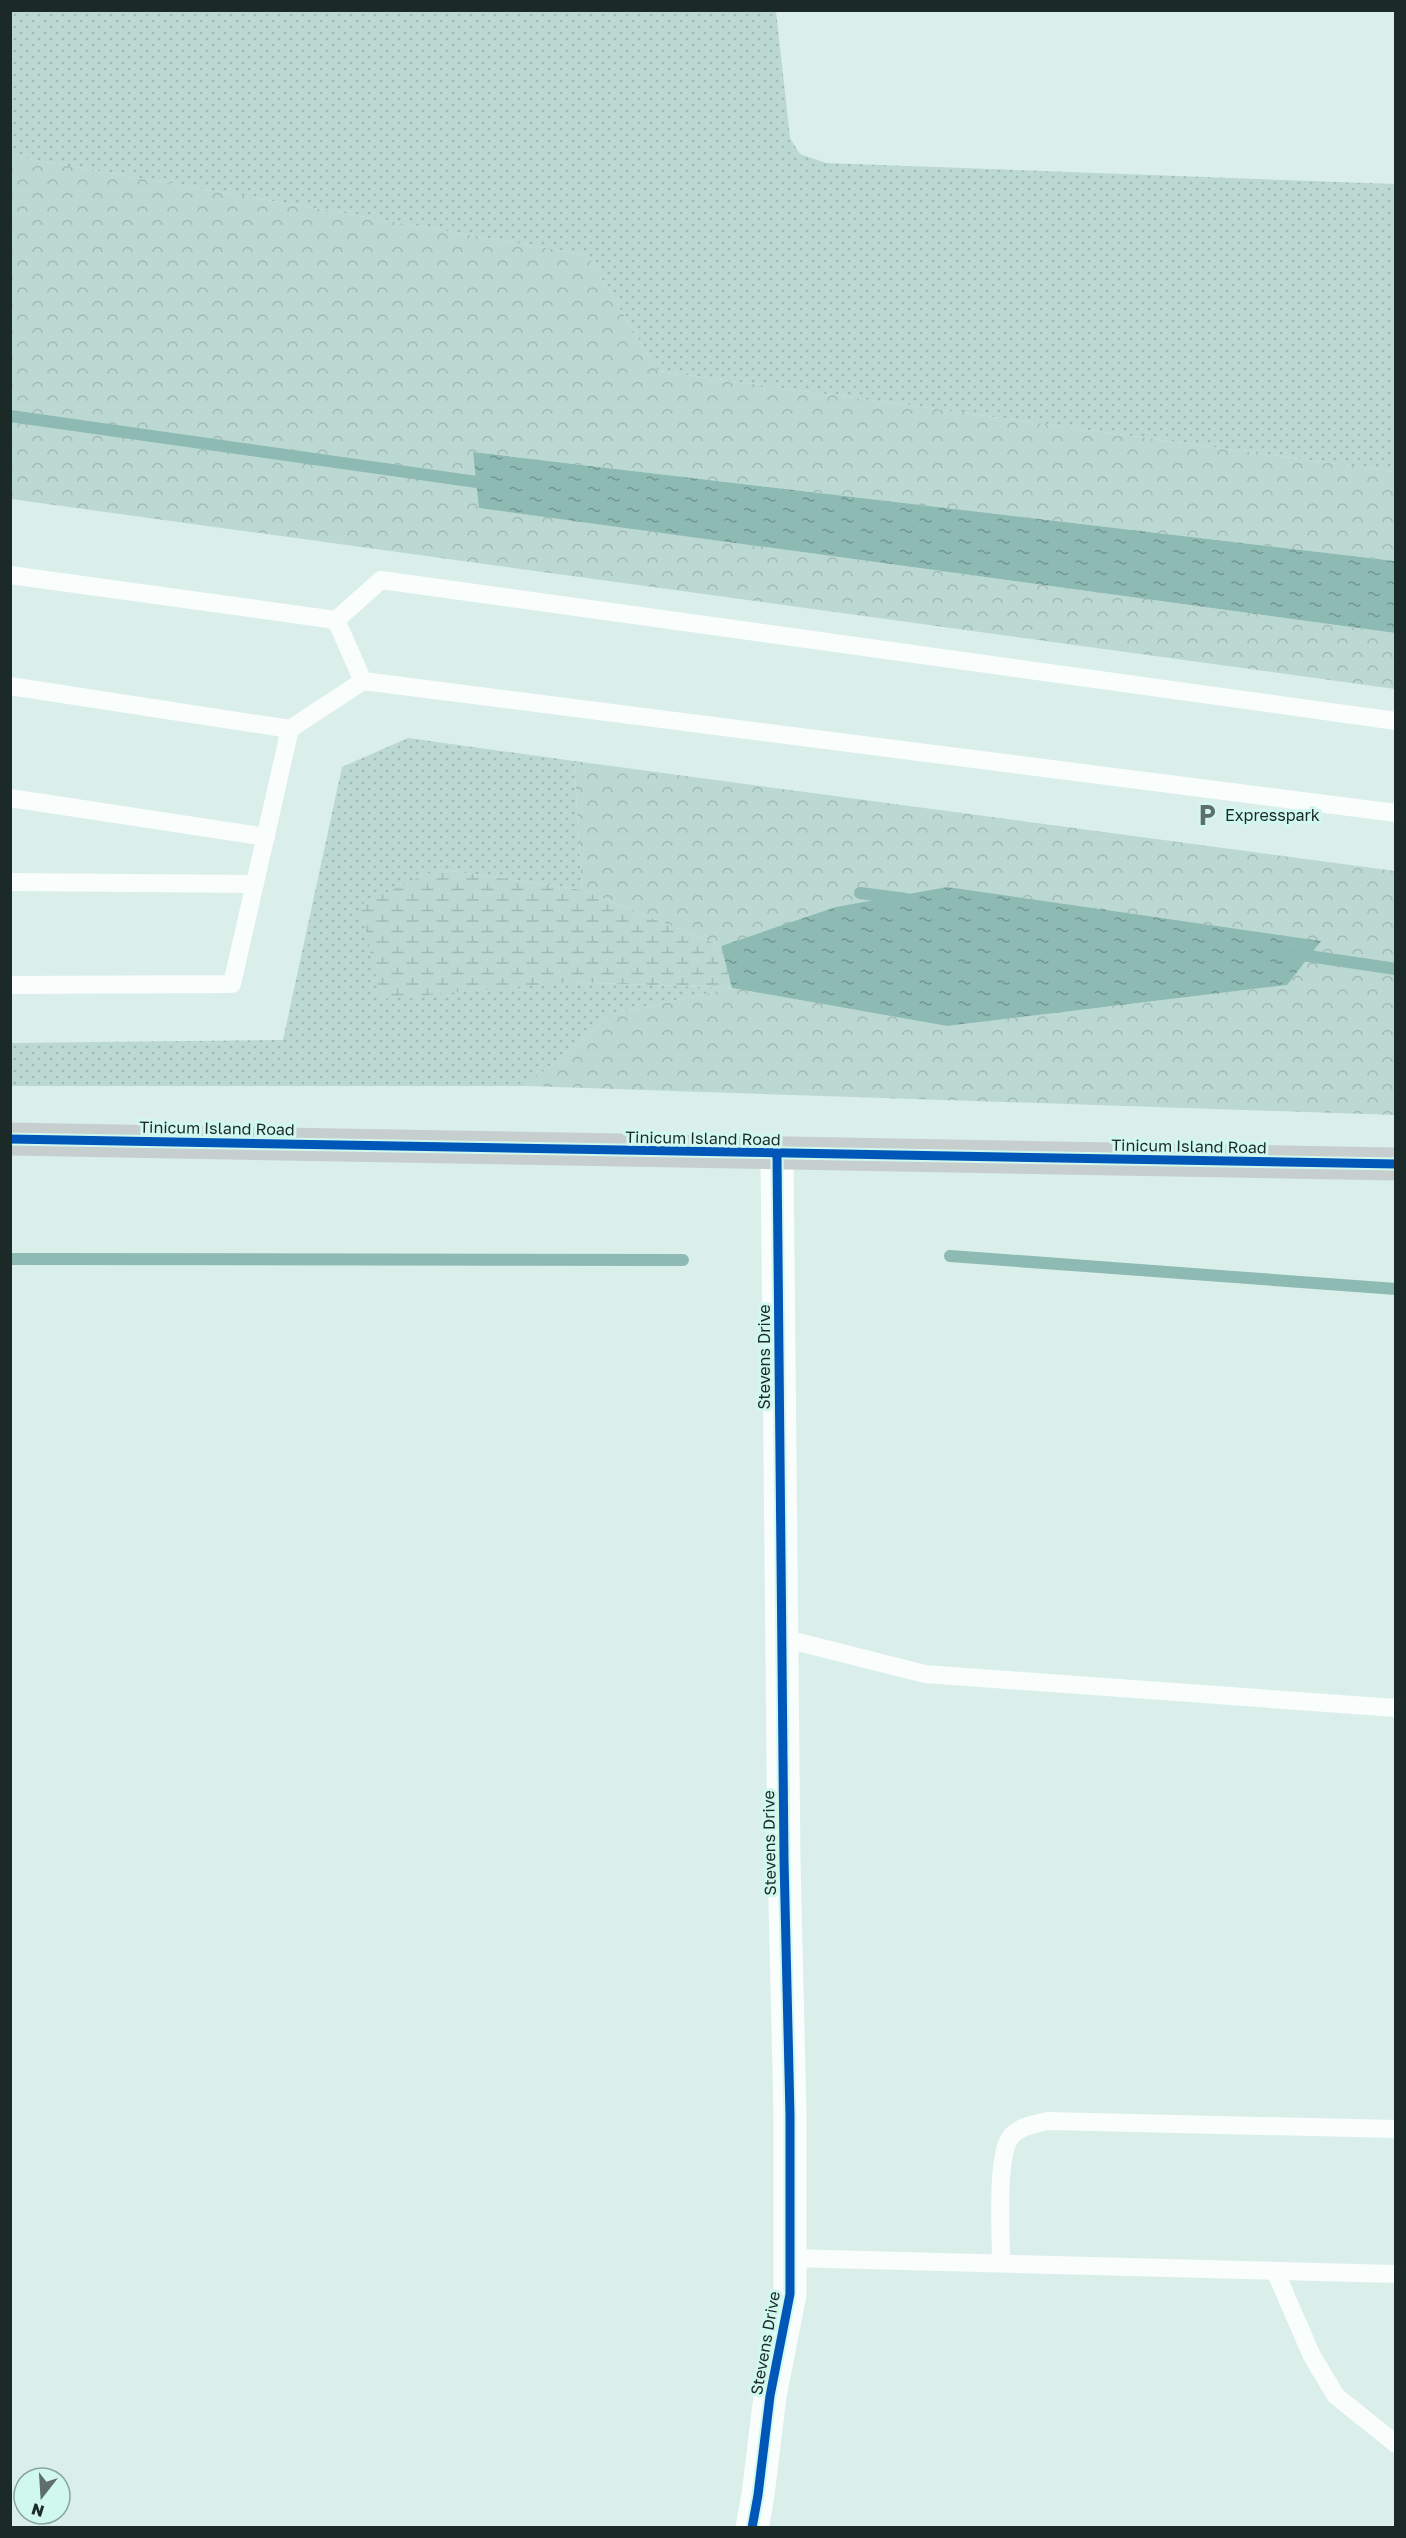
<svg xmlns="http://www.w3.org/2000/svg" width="1406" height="2538" viewBox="0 0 1406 2538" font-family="'Golos Text',sans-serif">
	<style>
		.grass { fill: url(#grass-dots) }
		.forest { fill: url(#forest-crowns) }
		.wetland { fill: url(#wetland-marsh) }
		.water { fill: url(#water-ripples) }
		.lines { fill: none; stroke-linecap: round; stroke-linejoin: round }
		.stream { stroke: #8dbab2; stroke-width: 12 }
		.lane { stroke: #f9fdfc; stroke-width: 18 }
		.street { stroke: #f9fdfc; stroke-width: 33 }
		.secondary { stroke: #c6cfcd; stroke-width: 33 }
		.cycleway-casing { stroke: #d1f8ef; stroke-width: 13 }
		.cycleway { stroke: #0057b8; stroke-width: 9 }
		.labels { text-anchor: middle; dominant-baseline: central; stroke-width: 6; stroke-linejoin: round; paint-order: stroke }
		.poi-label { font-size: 16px; fill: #1b2a27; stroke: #d1f8ef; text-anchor: start }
		.street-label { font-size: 16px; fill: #1b2a27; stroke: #d1f8ef }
	</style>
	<defs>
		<pattern id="grass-dots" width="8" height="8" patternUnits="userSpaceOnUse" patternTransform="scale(1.5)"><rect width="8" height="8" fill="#bcd8d2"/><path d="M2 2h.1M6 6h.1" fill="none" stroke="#a1bab4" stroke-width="1.8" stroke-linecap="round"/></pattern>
		<pattern id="forest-crowns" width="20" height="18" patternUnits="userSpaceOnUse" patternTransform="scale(1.5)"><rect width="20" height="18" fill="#bcd8d2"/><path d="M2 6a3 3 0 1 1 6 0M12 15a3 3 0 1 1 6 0" fill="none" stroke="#a1bab4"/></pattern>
		<pattern id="wetland-marsh" width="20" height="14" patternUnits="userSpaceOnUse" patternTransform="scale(1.5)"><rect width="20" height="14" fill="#bcd8d2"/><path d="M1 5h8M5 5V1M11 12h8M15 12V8" fill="none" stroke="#a1bab4"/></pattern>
		<pattern id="water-ripples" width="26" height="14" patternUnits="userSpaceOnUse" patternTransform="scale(1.5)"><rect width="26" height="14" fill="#8dbab2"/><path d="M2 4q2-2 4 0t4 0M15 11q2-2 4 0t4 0" fill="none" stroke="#729791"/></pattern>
	</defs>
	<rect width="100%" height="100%" fill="#daefea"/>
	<!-- grass -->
	<g class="grass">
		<polygon points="10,11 776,11 790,138 800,154 826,163 1395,184 1395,472 658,371 587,255 11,156"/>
		<polygon points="408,738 574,761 582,890 438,869 571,982 732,988 612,1014 526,1086 11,1086 10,1043 283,1040 342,767"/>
	</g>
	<!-- forest -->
	<g class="forest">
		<polygon points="11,156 587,255 658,371 1395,472 1395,561 473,452 480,508 1395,633 1395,689 11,499"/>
		<polygon points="574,761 1395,871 1395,1115 526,1086 612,1014 732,988 947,1026 1287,985 947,887 836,908 721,946 582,890"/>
	</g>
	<!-- wetland -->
	<polygon class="wetland" points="438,869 582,890 721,946 732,988 571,982 381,999 360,905"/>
	<!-- water -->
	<g class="water">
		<polygon points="473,452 1395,561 1395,633 479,508"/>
		<polygon points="947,887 1321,941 1287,985 947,1026 732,988 721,946 836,907"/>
	</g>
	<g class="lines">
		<!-- stream -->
		<g class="stream">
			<polyline points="10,416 491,484"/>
			<polyline points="860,893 906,899"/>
			<polyline points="1295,954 1396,969"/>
			<polyline points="950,1256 1396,1289"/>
			<polyline points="10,1259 683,1260"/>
		</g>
		<!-- lane -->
		<g class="lane">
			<polyline points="10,575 336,620 381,580 1396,721"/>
			<polyline points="336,620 363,681 1396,813"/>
			<polyline points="10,686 290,729 232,984 10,985"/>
			<polyline points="290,729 363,681"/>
			<polyline points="10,798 266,837"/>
			<polyline points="10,882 255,884"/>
			<polyline points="782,1638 925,1674 1396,1708"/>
			<polyline points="789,2258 1396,2274"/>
			<path d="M1001,2263C1001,2236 996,2158 1010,2138C1018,2126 1036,2124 1048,2121L1396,2129"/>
			<polyline points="1275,2271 1312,2356 1336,2396 1396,2444"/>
		</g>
		<!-- street -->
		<polyline class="street" points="752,2528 758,2495 770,2396 790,2294 790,2115 784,1860 777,1155"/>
		<!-- secondary -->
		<polyline class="secondary" points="10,1139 1396,1164"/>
		<!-- cycleway casing -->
		<g class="cycleway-casing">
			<g id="cycleway">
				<polyline points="10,1139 1396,1164"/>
				<polyline points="752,2528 758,2495 770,2396 790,2294 790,2115 784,1860 777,1155"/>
			</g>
		</g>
		<!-- cycleway -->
		<use href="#cycleway" class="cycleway"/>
	</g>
	<!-- icons -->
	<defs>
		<g id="parking-bare" transform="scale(1.8)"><path d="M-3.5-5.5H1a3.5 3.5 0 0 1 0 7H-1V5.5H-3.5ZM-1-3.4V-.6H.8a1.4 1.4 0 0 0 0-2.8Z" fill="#5e6f6b" stroke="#d1f8ef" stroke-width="2.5" paint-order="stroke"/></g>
	</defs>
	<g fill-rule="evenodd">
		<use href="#parking-bare" x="1207" y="815"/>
	</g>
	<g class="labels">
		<!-- poi labels -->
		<g class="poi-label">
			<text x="1225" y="815">Expresspark</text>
		</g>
		<!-- street labels -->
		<g class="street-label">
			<text transform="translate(217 1128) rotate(1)">Tinicum Island Road</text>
			<text transform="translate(703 1138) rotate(1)">Tinicum Island Road</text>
			<text transform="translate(1189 1146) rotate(1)">Tinicum Island Road</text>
			<text transform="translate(764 1357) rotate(-90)">Stevens Drive</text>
			<text transform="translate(769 1843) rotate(-91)">Stevens Drive</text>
			<text transform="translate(765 2343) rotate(-80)">Stevens Drive</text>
		</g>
	</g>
	<!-- border -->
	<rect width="1406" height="2538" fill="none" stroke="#1b2a27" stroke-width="24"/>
	<!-- north arrow -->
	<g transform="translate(42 2496) rotate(197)"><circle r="28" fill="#d1f8ef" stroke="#88a69f" stroke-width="1.5"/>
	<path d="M0-4.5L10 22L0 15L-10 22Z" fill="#5e6f6b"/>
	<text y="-9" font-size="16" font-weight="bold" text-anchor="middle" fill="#1b2a27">N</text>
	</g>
</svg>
